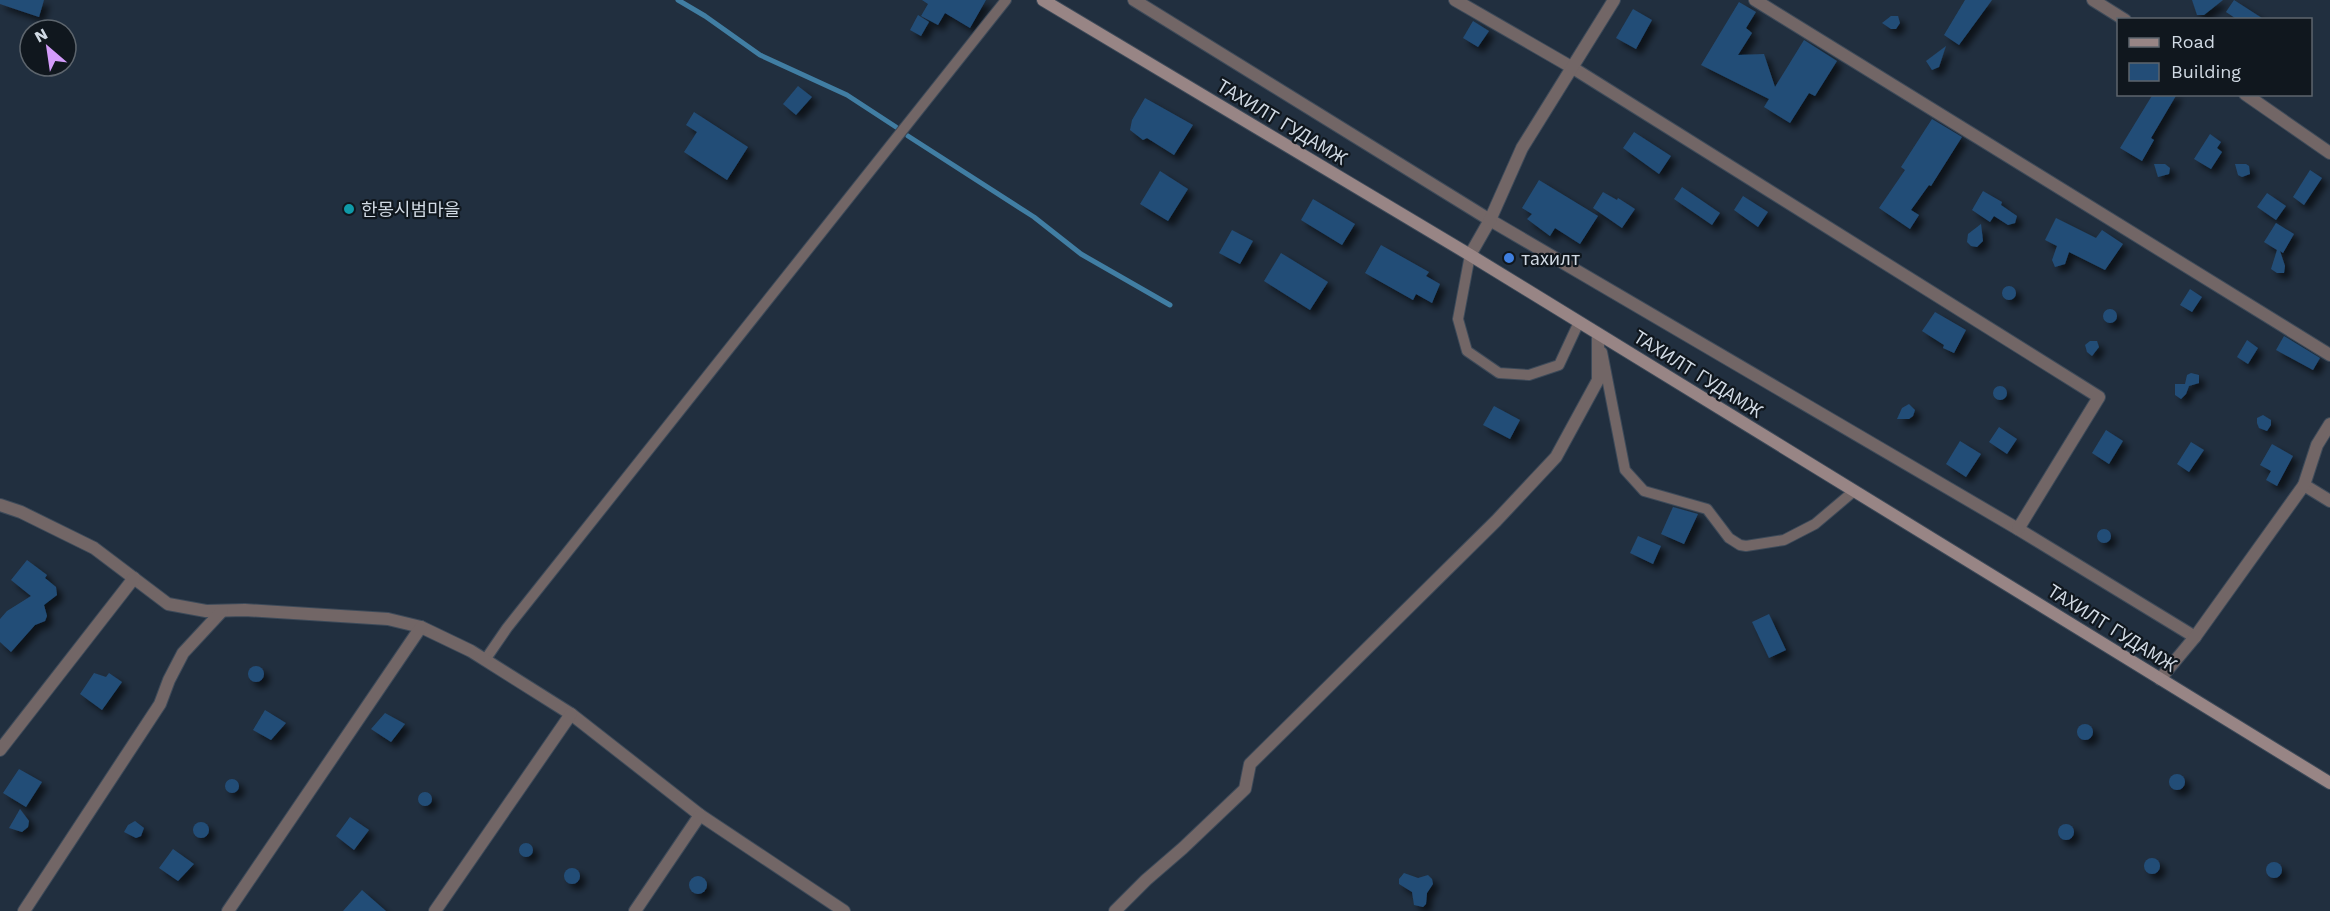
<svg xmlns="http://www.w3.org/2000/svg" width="2330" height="911" viewBox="0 0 2330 911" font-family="'Work Sans','Noto Sans KR',sans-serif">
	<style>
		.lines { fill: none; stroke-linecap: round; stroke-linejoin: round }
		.stream { stroke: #417ea3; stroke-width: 5 }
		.building { fill: #234d77; filter: url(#shadow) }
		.service-casing { stroke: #3d4a59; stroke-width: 12 }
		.minor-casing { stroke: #3d4a59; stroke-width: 14 }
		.secondary-casing { stroke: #3d4a59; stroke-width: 14 }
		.service { stroke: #726666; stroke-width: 10 }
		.minor { stroke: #726666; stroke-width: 12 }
		.secondary { stroke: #988585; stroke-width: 12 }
		.culture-dot { fill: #0f9aa8; stroke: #10171e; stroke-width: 2 }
		.shop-dot { fill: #3f7fe0; stroke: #10171e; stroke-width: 2 }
		.labels { text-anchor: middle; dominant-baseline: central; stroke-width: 4.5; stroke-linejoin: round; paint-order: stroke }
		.street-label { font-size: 18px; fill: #d1dae4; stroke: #10171e }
		.poi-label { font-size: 18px; fill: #d1dae4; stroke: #10171e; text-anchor: start }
	</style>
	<defs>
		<filter id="shadow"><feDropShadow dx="5.5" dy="5.5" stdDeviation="3" flood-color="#0009"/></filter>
	</defs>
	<rect width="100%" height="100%" fill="#212f3f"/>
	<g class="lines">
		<!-- stream -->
		<g class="stream">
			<polyline points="678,0 705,16 760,55 847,95 896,127"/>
			<polyline points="908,136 1034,217 1081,254 1170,305"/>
		</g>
	</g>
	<!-- building -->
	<g class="building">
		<polygon points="0,0 44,0 39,17 0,4"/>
		<polygon points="922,0 986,0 970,28 945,13 938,25 921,16 928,4"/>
		<polygon points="1965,0 1992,0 1959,45 1944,35"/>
		<polygon points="2192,0 2223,0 2204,15 2197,15"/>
		<polygon points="2234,0 2265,20 2238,20 2226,12"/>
		<polygon points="1739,2 1756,12 1746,28 1752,33 1738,55 1764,54 1775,87 1804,40 1837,61 1815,96 1809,93 1790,123 1764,107 1769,99 1701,65"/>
		<polygon points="1633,9 1652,20 1636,49 1616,38"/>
		<polygon points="918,15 929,22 921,36 910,30"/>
		<polygon points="1891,16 1898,16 1900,23 1896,29 1891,29 1882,23"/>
		<polygon points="1473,21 1489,31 1478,47 1463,38"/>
		<polygon points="1946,46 1939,67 1932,70 1926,61"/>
		<polygon points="798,86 812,97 796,115 783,104"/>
		<polygon points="2153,94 2177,94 2151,138 2154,140 2142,161 2120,148"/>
		<polygon points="1145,98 1193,125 1174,155 1147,138 1143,140 1130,130 1132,120"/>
		<polygon points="694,112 748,147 727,180 684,152 697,132 686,125"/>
		<polygon points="1932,119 1962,137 1931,186 1929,185 1911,210 1919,215 1910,229 1879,208 1905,170 1901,167"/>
		<polygon points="1634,132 1671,156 1659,174 1623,148"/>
		<polygon points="2210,134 2221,142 2217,148 2222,152 2211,169 2194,159"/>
		<polygon points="2154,164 2165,164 2170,168 2169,174 2158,177"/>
		<polygon points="2235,164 2246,164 2249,166 2250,174 2242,177 2238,175"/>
		<polygon points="2310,170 2322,178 2304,205 2293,197"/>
		<polygon points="1160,171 1188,189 1168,221 1140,204"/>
		<polygon points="1539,180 1598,216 1580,244 1555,228 1550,236 1527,219 1532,214 1522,208"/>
		<polygon points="1682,187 1720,213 1712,225 1674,199"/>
		<polygon points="1983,191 2002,202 2001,205 2017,216 2015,223 2008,225 1994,216 1990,222 1972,210"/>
		<polygon points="1603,192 1617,200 1618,198 1635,209 1622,228 1593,208"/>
		<polygon points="2267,193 2286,206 2276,220 2257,207"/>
		<polygon points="1743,196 1768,212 1758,227 1734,210"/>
		<polygon points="1313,199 1355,224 1342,245 1301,220"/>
		<polygon points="2056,218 2096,238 2102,230 2123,244 2105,270 2069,252 2065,264 2055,267 2052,260 2057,246 2045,240"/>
		<polygon points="2276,223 2294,234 2283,253 2280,251 2285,266 2284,273 2277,273 2271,269 2277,250 2264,242"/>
		<polygon points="1981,224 1983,241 1977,247 1971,246 1967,242 1968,234"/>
		<polygon points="1232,230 1253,241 1240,264 1219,253"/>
		<polygon points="1381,245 1429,272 1426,276 1440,284 1432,303 1416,294 1413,300 1365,273"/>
		<polygon points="1281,253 1328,282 1310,310 1264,281"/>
		<circle cx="2009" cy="293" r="7"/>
		<polygon points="2190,289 2202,297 2192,312 2180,305"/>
		<circle cx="2110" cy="316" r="7"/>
		<polygon points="1935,312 1966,330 1954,353 1943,348 1944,345 1922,331"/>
		<polygon points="2284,336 2320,358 2313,370 2276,350"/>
		<polygon points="2247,340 2258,348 2248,364 2237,357"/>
		<polygon points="2090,341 2097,341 2099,347 2092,356 2087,352 2085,345"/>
		<polygon points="2191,373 2199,375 2199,383 2189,386 2186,394 2181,399 2175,395 2175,384 2185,384 2187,375"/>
		<circle cx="2000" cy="393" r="7"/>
		<polygon points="1909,404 1915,410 1913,416 1909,419 1897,419 1902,408"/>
		<polygon points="1494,406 1520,420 1510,439 1483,425"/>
		<polygon points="2263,415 2271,420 2271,425 2267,431 2259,428 2257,423 2257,418"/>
		<polygon points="1999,427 2017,439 2007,454 1989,442"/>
		<polygon points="2106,430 2123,441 2109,464 2092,453"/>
		<polygon points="1960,441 1981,454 1966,477 1946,464"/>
		<polygon points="2191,442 2204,450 2189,472 2177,464"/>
		<polygon points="2272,444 2293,456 2277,486 2266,480 2271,471 2260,465"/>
		<polygon points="1673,507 1698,514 1684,544 1661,534"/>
		<circle cx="2104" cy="536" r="7"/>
		<polygon points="1638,536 1661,546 1653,564 1630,553"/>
		<polygon points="27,560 47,575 45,578 56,587 57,595 44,605 47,616 45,621 35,625 11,652 0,642 0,619 7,611 31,596 11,580"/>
		<polygon points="1769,614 1786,650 1769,658 1752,622"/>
		<circle cx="256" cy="674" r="8"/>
		<polygon points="94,673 106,677 109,673 122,682 102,710 80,694"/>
		<polygon points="265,710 286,723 271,740 253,730"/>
		<polygon points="385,713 405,724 391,742 371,729"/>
		<circle cx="2085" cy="732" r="8"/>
		<polygon points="19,769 42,782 26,807 3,793"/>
		<circle cx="2177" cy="782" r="8"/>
		<circle cx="232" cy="786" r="7"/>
		<circle cx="425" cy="799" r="7"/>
		<polygon points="20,809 29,821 28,827 22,832 9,828"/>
		<polygon points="350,817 369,830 354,850 336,836"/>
		<polygon points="135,821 144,828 141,836 136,838 124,832 128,825"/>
		<circle cx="201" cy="830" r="8"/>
		<circle cx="2066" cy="832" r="8"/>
		<circle cx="526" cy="850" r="7"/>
		<polygon points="173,849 194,864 178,881 159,868"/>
		<circle cx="2152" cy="866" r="8"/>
		<circle cx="2274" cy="870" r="8"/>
		<circle cx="572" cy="876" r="8"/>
		<polygon points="1404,873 1418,878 1428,875 1432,879 1433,884 1427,893 1426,904 1423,907 1414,905 1412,892 1399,884 1399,879"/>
		<circle cx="698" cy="885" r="9"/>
		<polygon points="362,890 386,911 343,911"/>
	</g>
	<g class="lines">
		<!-- service casing -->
		<g class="service-casing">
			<g id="service">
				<polyline points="1470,255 1458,319 1467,351 1499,373 1529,375 1559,365 1579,322"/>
				<polyline points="1602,352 1625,470 1644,491 1707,509 1729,538 1740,545 1746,546 1784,540 1815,524 1854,491"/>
				<polyline points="485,660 507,628 1006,0"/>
			</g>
		</g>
		<!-- minor casing -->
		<g class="minor-casing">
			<g id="minor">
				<polyline points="1134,0 1490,220 2018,529 2195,637"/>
				<polyline points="1455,0 1573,68 2099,397 2018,529"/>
				<polyline points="1755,0 2330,355"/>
				<polyline points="2093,0 2125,20"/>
				<polyline points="2245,94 2330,153"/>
				<polyline points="1470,255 1490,220 1522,148 1614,0"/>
				<polyline points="2304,485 2330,501"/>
				<polyline points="0,505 21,512 94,548 168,604 206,611 245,610 388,619 421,627 471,651 571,714 700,815 844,911"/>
				<polyline points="2160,679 2195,637 2304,485 2317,445 2330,424"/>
				<polyline points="0,750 134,578"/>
				<polyline points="24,911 160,704 169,680 183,653 222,611"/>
				<polyline points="228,911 421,627"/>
				<polyline points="435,911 571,714"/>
				<polyline points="635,911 700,815"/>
				<polyline points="1115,911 1146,880 1183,848 1245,789 1250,764 1496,521 1556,457 1598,380 1598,334"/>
			</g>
		</g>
		<!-- secondary casing -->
		<g class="secondary-casing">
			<polyline id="secondary" points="1043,0 1470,255 2330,783"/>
		</g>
		<!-- service -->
		<use href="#service" class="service"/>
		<!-- minor -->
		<use href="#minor" class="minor"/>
		<!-- secondary -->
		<use href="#secondary" class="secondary"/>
	</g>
	<!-- markers -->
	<circle class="culture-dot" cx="349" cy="209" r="6"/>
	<circle class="shop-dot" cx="1509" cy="258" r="6"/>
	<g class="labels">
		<!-- street labels -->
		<g class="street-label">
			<text transform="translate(1282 122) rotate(31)">ТАХИЛТ ГУДАМЖ</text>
			<text transform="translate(1698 374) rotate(32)">ТАХИЛТ ГУДАМЖ</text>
			<text transform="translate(2112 628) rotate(32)">ТАХИЛТ ГУДАМЖ</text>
		</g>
		<!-- poi labels -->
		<g class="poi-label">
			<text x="361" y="209">한몽시범마을</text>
			<text x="1521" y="258">тахилт</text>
		</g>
	</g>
	<!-- legend -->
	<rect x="2117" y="18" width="195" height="78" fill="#10171e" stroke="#5d656d" stroke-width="1.5"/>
	<rect x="2129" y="38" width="30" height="9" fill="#988585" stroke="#5d656d" stroke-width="1.5"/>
	<text x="2171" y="48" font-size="18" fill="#d1dae4">Road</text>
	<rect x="2129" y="63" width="30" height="18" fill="#234d77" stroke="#5d656d" stroke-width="1.5"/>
	<text x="2171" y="78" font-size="18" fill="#d1dae4">Building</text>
	<!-- north arrow -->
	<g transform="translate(48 48) rotate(331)"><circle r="28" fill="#10171e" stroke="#5d656d" stroke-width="1.5"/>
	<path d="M0-4.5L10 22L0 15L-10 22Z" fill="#d49cfb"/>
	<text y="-9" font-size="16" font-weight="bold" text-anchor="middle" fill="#d1dae4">N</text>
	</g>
</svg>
